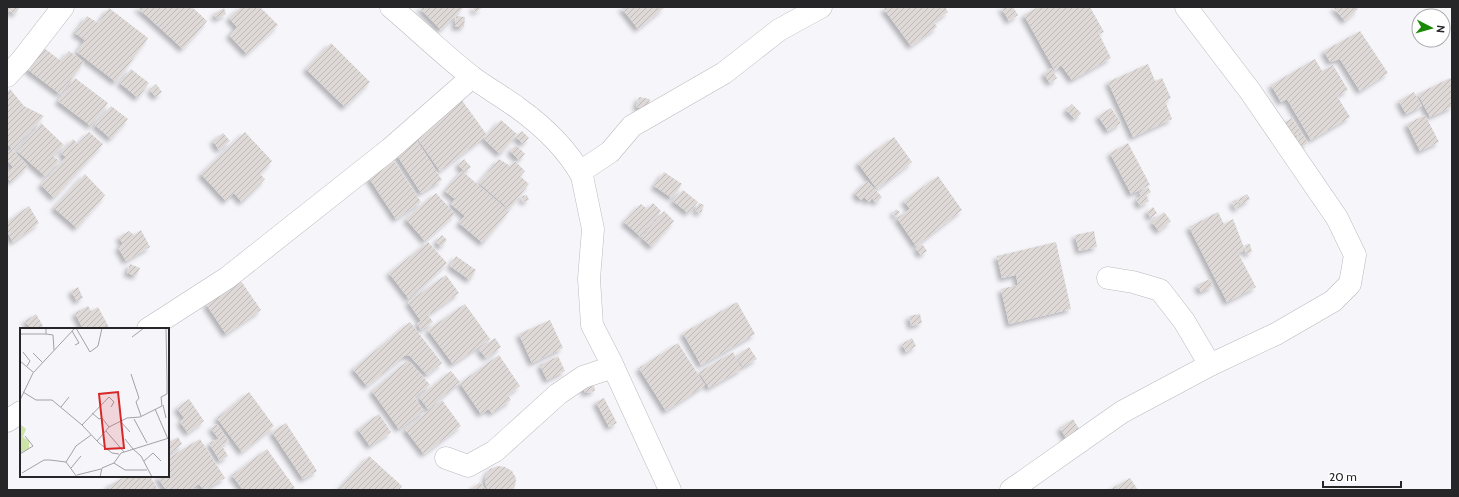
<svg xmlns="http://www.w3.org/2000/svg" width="1459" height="497" viewBox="0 0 1459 497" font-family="Cabin,sans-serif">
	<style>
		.building { fill: url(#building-hatch); filter: url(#shadow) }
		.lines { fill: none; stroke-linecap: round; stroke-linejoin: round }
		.minor-casing { stroke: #bababf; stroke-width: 23 }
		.minor { stroke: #fff; stroke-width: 22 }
		.inset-road { fill: none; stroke: #a2a2a6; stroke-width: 1 }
		.view { fill: #d62828; fill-opacity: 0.15; stroke: #d62828; stroke-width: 2 }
		.inset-edge { fill: none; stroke: #262628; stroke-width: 2 }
	</style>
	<defs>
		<pattern id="building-hatch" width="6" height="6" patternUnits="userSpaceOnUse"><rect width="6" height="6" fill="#ded9d7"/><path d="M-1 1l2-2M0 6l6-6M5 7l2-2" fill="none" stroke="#bebab9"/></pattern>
		<filter id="shadow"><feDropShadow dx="-3.5" dy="3.5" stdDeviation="2" flood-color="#0004"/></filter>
	</defs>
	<rect width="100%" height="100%" fill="#f5f5fa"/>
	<!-- building -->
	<g class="building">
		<polygon points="7,7 20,7 15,14 7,9"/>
		<polygon points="137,7 192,7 207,21 183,49"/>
		<polygon points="241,7 260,7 278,25 247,54 229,35 237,27 229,18"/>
		<polygon points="419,7 464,7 441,30"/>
		<polygon points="472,7 483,7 476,12"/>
		<polygon points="621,7 665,7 638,29"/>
		<polygon points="886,7 945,7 948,12 934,22 937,27 911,46 884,9"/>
		<polygon points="1001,7 1013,7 1018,15 1009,21"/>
		<polygon points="1038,7 1090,7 1104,32 1099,34 1111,58 1072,80 1061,65 1055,71 1024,15"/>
		<polygon points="1333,7 1356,7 1358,9 1345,21"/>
		<polygon points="109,8 148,38 116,82 77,52 85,40 75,33 87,16 98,23"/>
		<polygon points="224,8 226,14 217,19 214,14"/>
		<polygon points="456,16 465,17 464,27 455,27"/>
		<polygon points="1360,31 1388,73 1360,91 1340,59 1330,62 1324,51"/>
		<polygon points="331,43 370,82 345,107 306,69"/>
		<polygon points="44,48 61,61 69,51 84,62 60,94 27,69"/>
		<polygon points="1315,59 1322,71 1333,65 1348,90 1337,96 1350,117 1311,140 1287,99 1281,102 1271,85"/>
		<polygon points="1148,64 1155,81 1162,78 1171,98 1165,101 1172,119 1133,137 1108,82"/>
		<polygon points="1051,68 1057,78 1050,83 1044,74"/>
		<polygon points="131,69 149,83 138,98 120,83"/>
		<polygon points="75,78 108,103 91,126 58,101"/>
		<polygon points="1450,78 1452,82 1452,107 1430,117 1418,94"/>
		<polygon points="156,84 162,92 156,97 150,90"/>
		<polygon points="10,89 24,106 44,116 13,150 7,144 7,93"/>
		<polygon points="1414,92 1422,106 1406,114 1399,101"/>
		<polygon points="639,97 650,99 647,110 636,107"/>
		<polygon points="461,99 487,135 440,171 415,135"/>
		<polygon points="1072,104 1081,113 1075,119 1066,110"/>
		<polygon points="111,106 128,119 111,139 95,125"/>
		<polygon points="1111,108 1121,123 1108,131 1098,116"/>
		<polygon points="1425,115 1439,142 1420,151 1407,124"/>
		<polygon points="1292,118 1308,143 1301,148 1295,139 1299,136 1297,134 1292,137 1284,123"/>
		<polygon points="501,120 517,134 500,154 484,139"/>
		<polygon points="41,123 64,145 53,156 59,161 45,176 17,151"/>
		<polygon points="522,131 529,138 523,144 516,137"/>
		<polygon points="89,132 103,144 54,198 41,185 66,157 61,153 73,139 78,144"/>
		<polygon points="245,132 272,161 260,174 265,179 242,202 234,193 226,201 201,174"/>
		<polygon points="223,133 230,141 219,150 213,141"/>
		<polygon points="894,137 912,162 877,189 858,163"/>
		<polygon points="416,139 442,180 421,193 395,152"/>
		<polygon points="1128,143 1150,185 1131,194 1110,153"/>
		<polygon points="516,145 525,154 519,160 510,151"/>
		<polygon points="12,149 28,166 11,182 7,178 7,173 13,167 7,160 7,153"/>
		<polygon points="464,159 471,167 465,172 458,165"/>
		<polygon points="499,159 510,166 515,161 525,171 520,176 529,184 509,209 479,183"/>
		<polygon points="394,161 421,202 396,219 369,178"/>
		<polygon points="462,171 509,211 483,243 459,223 465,216 451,204 455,199 445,191"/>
		<polygon points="664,172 682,184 672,198 654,186"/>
		<polygon points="85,174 105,195 77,228 54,208"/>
		<polygon points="938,176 962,210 916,246 897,218 910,209 904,201"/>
		<polygon points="867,181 882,197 876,203 872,198 869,202 864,197 861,200 855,193"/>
		<polygon points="1148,187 1151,192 1146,195 1149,201 1140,206 1136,199 1141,196 1139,192"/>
		<polygon points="683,190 698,202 688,213 673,201"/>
		<polygon points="436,193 455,214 425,241 406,219"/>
		<polygon points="1247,194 1250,199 1241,205 1238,200"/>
		<polygon points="527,195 529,200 523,202 522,196"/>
		<polygon points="1236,199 1240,207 1236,209 1232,202"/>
		<polygon points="653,203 661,211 641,237 624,222 641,204 647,209"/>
		<polygon points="699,203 704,205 701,213 695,211"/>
		<polygon points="29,206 39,223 13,242 7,231 7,222"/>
		<polygon points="1153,207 1157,213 1151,218 1147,212"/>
		<polygon points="896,209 900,212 896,217 893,213"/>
		<polygon points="664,211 674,221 652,247 642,238"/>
		<polygon points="1164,212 1171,221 1159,231 1152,222"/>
		<polygon points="1218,212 1224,224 1233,219 1245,250 1238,253 1256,287 1227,302 1189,227"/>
		<polygon points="141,230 150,247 126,261 118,247 123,244 119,237 129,231 134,235"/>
		<polygon points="1094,231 1097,247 1079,251 1075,235"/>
		<polygon points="442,235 447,240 441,247 436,242"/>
		<polygon points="428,242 447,263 409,299 389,273"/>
		<polygon points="1056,242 1071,309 1009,324 1001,289 1018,285 1016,275 1002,278 997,256"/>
		<polygon points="922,244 927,251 921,255 916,248"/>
		<polygon points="1250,244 1252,252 1246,254 1245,245"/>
		<polygon points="456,256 476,270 470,280 450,266"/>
		<polygon points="130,264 140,268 136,276 127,273"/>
		<polygon points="446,275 459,293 428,315 433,322 421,330 417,324 421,321 408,302"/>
		<polygon points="1210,279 1213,286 1201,292 1197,285"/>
		<polygon points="241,281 261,310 226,334 206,304"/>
		<polygon points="78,287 83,298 77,301 71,291"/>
		<polygon points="737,302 755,334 701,365 683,333"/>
		<polygon points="465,304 490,339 453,364 428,330"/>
		<polygon points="88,306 91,311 98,307 110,329 83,329 75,313"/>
		<polygon points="36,314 43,326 39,329 32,329 25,321"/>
		<polygon points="920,314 922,323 911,326 909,316"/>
		<polygon points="550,320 563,348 532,363 519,334"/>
		<polygon points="410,322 442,363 427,375 410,356 404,356 367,386 353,369"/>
		<polygon points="495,338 501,347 486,358 479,349"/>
		<polygon points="912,338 916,346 906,352 902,344"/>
		<polygon points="678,343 705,385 666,411 639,368"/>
		<polygon points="749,347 757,359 743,367 736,356"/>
		<polygon points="733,352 742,369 709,388 699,372"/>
		<polygon points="499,355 520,386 508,395 511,400 492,413 488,409 481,414 460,383"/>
		<polygon points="558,356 565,371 547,380 540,365"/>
		<polygon points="406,362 410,362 430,385 414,397 424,411 399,429 372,391"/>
		<polygon points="451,371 460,382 428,409 419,397"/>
		<polygon points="593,381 595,391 585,393 583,384"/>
		<polygon points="249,392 274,426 242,452 217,418"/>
		<polygon points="604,398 617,423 609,427 596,402"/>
		<polygon points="189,399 204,421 188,433 180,422 184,418 177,408"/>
		<polygon points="442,400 461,426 424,454 405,429"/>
		<polygon points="379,414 391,432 370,446 358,429"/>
		<polygon points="1073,419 1081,432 1067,440 1060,428"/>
		<polygon points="286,423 317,471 303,479 272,432"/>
		<polygon points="217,424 229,441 223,445 211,428"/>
		<polygon points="178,437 182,444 171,453 168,449 168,443"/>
		<polygon points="200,439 225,478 204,490 199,484 192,488 193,490 166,490 157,476 168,476 168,458"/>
		<polygon points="218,439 228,456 220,461 209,443"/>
		<polygon points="267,449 295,488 292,490 243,490 232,475"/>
		<polygon points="369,456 402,486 399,490 338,490"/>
		<polygon points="498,466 505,467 512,471 516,478 515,486 512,490 488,490 485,484 486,476 490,469"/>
		<polygon points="126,476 150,476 158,490 110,490 108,486"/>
		<polygon points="1130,478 1138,490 1109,490"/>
		<polygon points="480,482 486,490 470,490"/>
	</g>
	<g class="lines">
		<!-- minor casing -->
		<g class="minor-casing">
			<g id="minor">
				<path d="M391,7C418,30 444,55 472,77C487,88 503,97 518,108C543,126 567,149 582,176L593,229L589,279L592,325L611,362L670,490"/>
				<polyline points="7,76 21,61 63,7"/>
				<polyline points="580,172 610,152 632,126 724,73 779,30 821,7"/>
				<polyline points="1108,278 1133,282 1160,290 1184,321 1210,365 1276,334 1333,301 1350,284 1355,255 1337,218 1250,91 1186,7"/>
				<polyline points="148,329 227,278 390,149 472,77"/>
				<polyline points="7,421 21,412"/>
				<polyline points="446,458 468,466 495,451 558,394 583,377 613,367"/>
				<polyline points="1011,490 1122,412 1210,365"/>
			</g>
		</g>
		<!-- minor -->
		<use href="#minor" class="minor"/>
	</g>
	<!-- overview -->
	<g transform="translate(20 328)">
		<rect width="149" height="149" fill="#f5f5fa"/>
		<path d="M0,96L6,101L3,109L9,113V121L0,125Z" fill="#cde3a8"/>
		<path class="inset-road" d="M56,0L70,24L78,18L82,0M52,3L59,15L55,17M0,6H26V0M26,6L33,7L34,22M112,9L124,0M3,24L10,33L7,38M13,25L22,34M0,33L13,44M111,46L119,70L116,74L121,88M3,64L16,72H32L62,97M0,72L13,45L55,0M143,77L146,90M41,79L49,69M91,79L94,74L89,69L62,97L79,115L92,125L99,126M135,81L148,111M72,85L79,91L82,90L89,99M114,91L127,115M101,94L110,104M86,103L104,124M105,111L113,121M77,113L89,99L107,90L120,89L142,78L141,69L147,66V53L146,0M113,121L121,128L132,149M0,126L13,118L5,108M124,133L133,125L141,133M46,134L56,118L71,107M94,135L105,142H127M51,140L61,128M2,145L24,132H30L46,134L57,149M57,147L81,141M80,149L82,140L94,135L101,125L149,110"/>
		<path class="view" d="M98,64L104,120L85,121L79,66Z"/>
		<rect width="149" height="149" class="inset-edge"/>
	</g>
	<!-- border -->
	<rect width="1459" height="497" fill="none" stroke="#262628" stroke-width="16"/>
	<!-- north arrow -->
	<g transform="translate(1431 28) rotate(96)"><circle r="19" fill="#ffffff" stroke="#a8a8a9"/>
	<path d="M0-3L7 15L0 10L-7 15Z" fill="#198805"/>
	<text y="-6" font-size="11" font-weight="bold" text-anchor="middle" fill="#262628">N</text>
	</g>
	<!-- scale -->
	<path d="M1323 481v6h78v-6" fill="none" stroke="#262628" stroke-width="2"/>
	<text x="1329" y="481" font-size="12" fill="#262628" stroke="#ffffff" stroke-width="3" paint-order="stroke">20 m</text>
</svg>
